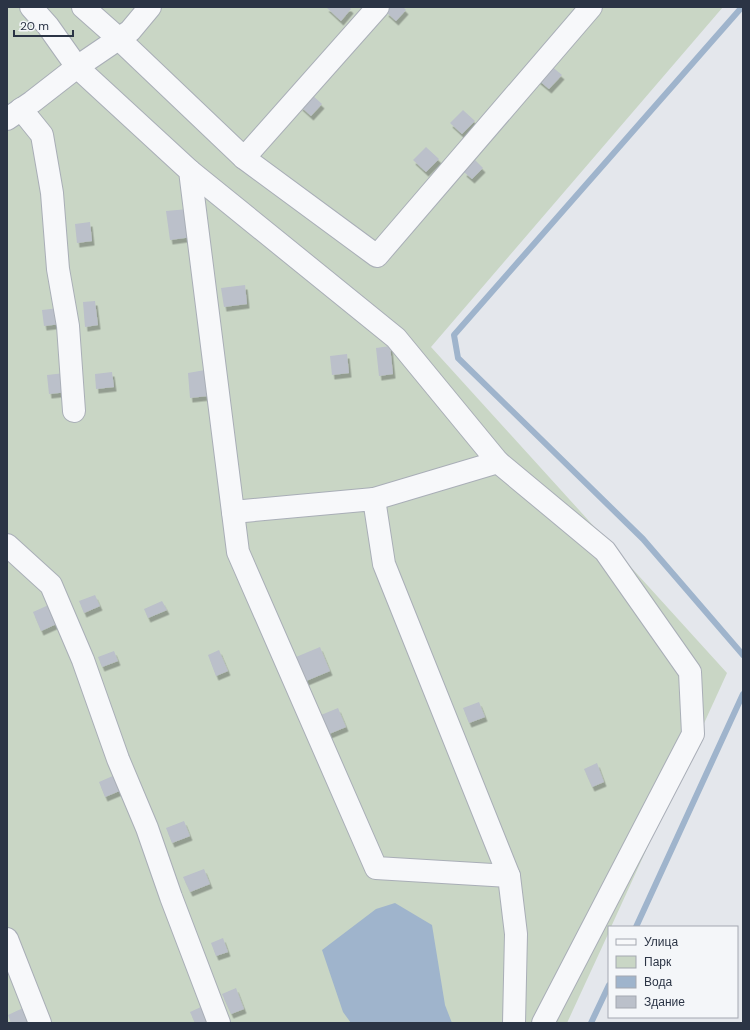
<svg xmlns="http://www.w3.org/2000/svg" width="750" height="1030" viewBox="0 0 750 1030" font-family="'DM Sans',sans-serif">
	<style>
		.green { fill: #c9d6c5 }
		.water { fill: #9fb4cc }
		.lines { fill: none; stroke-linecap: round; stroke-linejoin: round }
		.stream { stroke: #9fb4cc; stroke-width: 6 }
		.building { fill: #bbc0ca; filter: url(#shadow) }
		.minor-casing { stroke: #a9aeb7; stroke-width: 24 }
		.minor { stroke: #f7f8fa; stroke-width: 22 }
	</style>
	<defs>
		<filter id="shadow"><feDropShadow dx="2.5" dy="4.5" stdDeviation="0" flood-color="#0004"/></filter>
	</defs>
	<rect width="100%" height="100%" fill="#e4e7ec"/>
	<!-- green -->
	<polygon class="green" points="7,7 723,7 431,347 727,673 611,927 609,927 609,932 567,1023 7,1023"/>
	<!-- water -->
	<polygon class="water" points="395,903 432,925 445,1005 452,1023 351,1023 343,1012 322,950 376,909"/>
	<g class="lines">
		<!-- stream -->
		<g class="stream">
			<polyline points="742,7 454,335 458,358 643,539 743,655"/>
			<polyline points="636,927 743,694"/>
			<polyline points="591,1023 609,985"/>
		</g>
	</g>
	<!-- building -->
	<g class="building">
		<polygon points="326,7 349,7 351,9 341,21"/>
		<polygon points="391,7 403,7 406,10 396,21 386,12"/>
		<polygon points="550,65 562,75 549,89 537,79"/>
		<polygon points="311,94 322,104 311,116 300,106"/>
		<polygon points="463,110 475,121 462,134 450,123"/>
		<polygon points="426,147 439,159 426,172 413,160"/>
		<polygon points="475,160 483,168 472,179 464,172"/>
		<polygon points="188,209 192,237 170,240 166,211"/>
		<polygon points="90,222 92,241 77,243 75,224"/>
		<polygon points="245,285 247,304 224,307 221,288"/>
		<polygon points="95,301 98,325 85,327 83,302"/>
		<polygon points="59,308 61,324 44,326 42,310"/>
		<polygon points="390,346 393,374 379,376 376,348"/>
		<polygon points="347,354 349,373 332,375 330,356"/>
		<polygon points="205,370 208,396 190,398 188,373"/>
		<polygon points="112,372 114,387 96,389 95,374"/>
		<polygon points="65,373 68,392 49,394 47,375"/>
		<polygon points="95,595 100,606 84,613 79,601"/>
		<polygon points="162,601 167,610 148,618 144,609"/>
		<polygon points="53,603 61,622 41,631 33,612"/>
		<polygon points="320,647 330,671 306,681 296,657"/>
		<polygon points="219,650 228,671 216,676 208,655"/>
		<polygon points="114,651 118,661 102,667 98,657"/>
		<polygon points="479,702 485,717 469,723 463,708"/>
		<polygon points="338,708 346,727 329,734 321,715"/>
		<polygon points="597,763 604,782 592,787 584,769"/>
		<polygon points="115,775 122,790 105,797 99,782"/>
		<polygon points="184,821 190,836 172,843 166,828"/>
		<polygon points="204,869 210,884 190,892 183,877"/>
		<polygon points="223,938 228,952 216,956 211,943"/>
		<polygon points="236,988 244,1009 231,1014 222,994"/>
		<polygon points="203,1006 207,1023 195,1023 190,1012"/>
		<polygon points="23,1008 29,1023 11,1023 8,1015"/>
	</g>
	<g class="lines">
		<!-- minor casing -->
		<g class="minor-casing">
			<g id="minor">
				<polyline points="31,7 48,26 77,67 190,171 238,552 376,868 509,876 516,934 514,1023"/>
				<polyline points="83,7 118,38 244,158 378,7"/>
				<polyline points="21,109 42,135 52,193 58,269 68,326 74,411"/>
				<polyline points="7,119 32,102 77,67 130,31 150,7"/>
				<polyline points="244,158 377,256 591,7"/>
				<polyline points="190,171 396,338 498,462 374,499"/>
				<polyline points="498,462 605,551 690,672 693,734 543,1023"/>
				<polyline points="233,512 374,499 384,564 509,876"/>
				<polyline points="7,545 51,585 83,660 118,759 147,828 171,897 219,1023"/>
				<polyline points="7,939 40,1023"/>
			</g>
		</g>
		<!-- minor -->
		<use href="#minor" class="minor"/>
	</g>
	<!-- border -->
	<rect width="750" height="1030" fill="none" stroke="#2b3445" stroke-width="16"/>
	<!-- legend -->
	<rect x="608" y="926" width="130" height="92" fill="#f4f6f9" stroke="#a4a8b1"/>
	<rect x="616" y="939" width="20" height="6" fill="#f7f8fa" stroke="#a4a8b1"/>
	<text x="644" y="946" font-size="12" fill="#2b3445">Улица</text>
	<rect x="616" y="956" width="20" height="12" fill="#c9d6c5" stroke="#a4a8b1"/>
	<text x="644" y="966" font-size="12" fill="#2b3445">Парк</text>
	<rect x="616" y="976" width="20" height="12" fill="#9fb4cc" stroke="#a4a8b1"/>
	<text x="644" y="986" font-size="12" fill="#2b3445">Вода</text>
	<rect x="616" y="996" width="20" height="12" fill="#bbc0ca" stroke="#a4a8b1"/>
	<text x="644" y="1006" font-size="12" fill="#2b3445">Здание</text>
	<!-- scale -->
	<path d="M14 30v6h59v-6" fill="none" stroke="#2b3445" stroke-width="2"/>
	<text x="20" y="30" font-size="12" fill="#2b3445" stroke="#f4f6f9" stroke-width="3" paint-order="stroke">20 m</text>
</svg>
